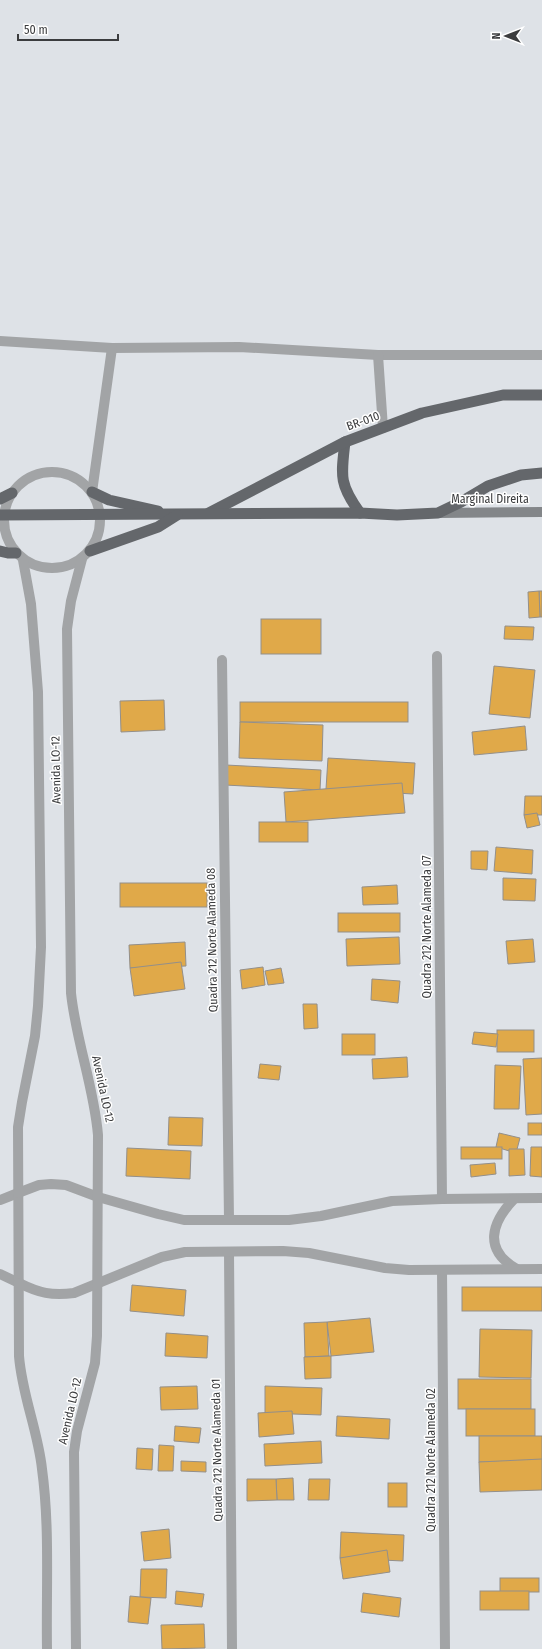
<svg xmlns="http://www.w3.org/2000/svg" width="542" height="1649" viewBox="0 0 542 1649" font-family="'Fira Sans Condensed',sans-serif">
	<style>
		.building { fill: #e0a949; stroke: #938f8a }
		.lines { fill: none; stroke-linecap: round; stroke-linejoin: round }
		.minor { stroke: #a2a4a6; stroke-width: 10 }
		.tertiary { stroke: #a2a4a6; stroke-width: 10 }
		.secondary { stroke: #838689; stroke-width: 10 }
		.trunk { stroke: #64676b; stroke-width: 11 }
		.labels { text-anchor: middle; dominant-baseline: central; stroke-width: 3; stroke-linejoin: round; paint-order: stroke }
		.street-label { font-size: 12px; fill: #3b3c3e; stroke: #fff }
	</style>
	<rect width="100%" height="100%" fill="#dee2e7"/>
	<!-- building -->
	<g class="building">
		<polygon points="539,591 542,591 542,617 540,617"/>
		<polygon points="539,591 540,617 529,618 528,592"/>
		<rect x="261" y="619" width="60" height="35"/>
		<polygon points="505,626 534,627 533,640 504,639"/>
		<polygon points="494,666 535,670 530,718 489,714"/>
		<polygon points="164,700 165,730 121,732 120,701"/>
		<rect x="240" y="702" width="168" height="20"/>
		<polygon points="240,722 323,725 322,761 239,758"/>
		<polygon points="525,726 527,750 474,755 472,732"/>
		<polygon points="328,758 415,763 413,794 326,789"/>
		<polygon points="226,765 321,770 320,790 225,785"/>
		<polygon points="402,783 405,813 286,822 284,792"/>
		<polygon points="525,796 542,796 542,815 524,815"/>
		<polygon points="537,813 540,825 527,828 524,815"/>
		<rect x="259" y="822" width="49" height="20"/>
		<polygon points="496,847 533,850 532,874 494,871"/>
		<polygon points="471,851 488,851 487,870 471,869"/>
		<polygon points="503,878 536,879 535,901 503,900"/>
		<rect x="120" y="883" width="87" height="24"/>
		<polygon points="397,885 398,904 363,905 362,887"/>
		<rect x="338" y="913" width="62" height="19"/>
		<polygon points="399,937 400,964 347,966 346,939"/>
		<polygon points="533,939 535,962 508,964 506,941"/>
		<polygon points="185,942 186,966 130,968 129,945"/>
		<polygon points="181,962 185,989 134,996 130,968"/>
		<polygon points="263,967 265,985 242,989 240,970"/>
		<polygon points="281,968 284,983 268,985 265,971"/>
		<polygon points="372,979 400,981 398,1003 371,1000"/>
		<polygon points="303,1004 317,1004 318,1028 304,1029"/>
		<rect x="497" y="1030" width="37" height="22"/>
		<polygon points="474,1032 498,1034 496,1047 472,1044"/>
		<rect x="342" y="1034" width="33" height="21"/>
		<polygon points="407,1057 408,1077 373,1079 372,1059"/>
		<polygon points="542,1058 542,1114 526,1115 523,1059"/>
		<polygon points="260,1064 281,1066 279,1080 258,1078"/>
		<polygon points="495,1065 521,1066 519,1109 494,1109"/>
		<polygon points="169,1117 203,1118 202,1146 168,1145"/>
		<rect x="528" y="1123" width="14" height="12"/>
		<polygon points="499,1133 520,1138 516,1153 496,1147"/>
		<rect x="461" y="1147" width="41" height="12"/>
		<polygon points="531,1147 542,1147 542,1177 530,1176"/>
		<polygon points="127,1148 191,1151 190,1179 126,1176"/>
		<polygon points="509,1149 524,1149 525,1175 509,1176"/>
		<polygon points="495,1163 496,1174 471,1177 470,1165"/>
		<polygon points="132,1285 186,1290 184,1316 130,1311"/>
		<rect x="462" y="1287" width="80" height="24"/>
		<polygon points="370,1318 374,1352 331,1356 327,1322"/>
		<polygon points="327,1322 329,1356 305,1357 304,1323"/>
		<polygon points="480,1329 532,1330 531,1378 479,1377"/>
		<polygon points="166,1333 208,1336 207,1358 165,1356"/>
		<polygon points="331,1356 331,1378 305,1379 304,1357"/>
		<rect x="458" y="1379" width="73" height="30"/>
		<polygon points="197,1386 198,1409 161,1410 160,1387"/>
		<polygon points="265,1386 322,1388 321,1415 265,1413"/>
		<rect x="466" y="1409" width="69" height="27"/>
		<polygon points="292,1411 294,1434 259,1437 258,1413"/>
		<polygon points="337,1416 390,1419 389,1439 336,1436"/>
		<polygon points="175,1426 201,1428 199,1443 174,1441"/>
		<rect x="479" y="1436" width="63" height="26"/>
		<polygon points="321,1441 322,1463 265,1466 264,1444"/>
		<polygon points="159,1445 174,1446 173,1471 158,1471"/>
		<polygon points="137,1448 153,1449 152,1470 136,1469"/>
		<polygon points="542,1459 542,1490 480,1492 479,1462"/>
		<polygon points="181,1461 206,1462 206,1472 181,1471"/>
		<polygon points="293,1478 294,1500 277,1500 276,1479"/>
		<polygon points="247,1479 276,1479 277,1500 247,1501"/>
		<polygon points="309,1479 330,1479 329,1500 308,1500"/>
		<rect x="388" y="1483" width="19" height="24"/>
		<polygon points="169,1529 171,1558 144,1561 141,1532"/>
		<polygon points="341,1532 404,1535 403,1561 340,1558"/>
		<polygon points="387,1550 390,1572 343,1579 340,1558"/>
		<polygon points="141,1569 167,1569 166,1598 140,1597"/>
		<rect x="500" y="1578" width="39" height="14"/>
		<polygon points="176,1591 204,1594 202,1607 175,1604"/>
		<rect x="480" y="1591" width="49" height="19"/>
		<polygon points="363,1593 401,1598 399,1617 361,1612"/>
		<polygon points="130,1596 151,1598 148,1624 128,1622"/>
		<polygon points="204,1624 205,1648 162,1649 161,1625"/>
	</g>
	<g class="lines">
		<!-- minor -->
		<g class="minor">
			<polyline points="0,341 112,348 239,347 378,355 542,355"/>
			<polyline points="378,355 383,428"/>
			<polyline points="92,492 112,348"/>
			<polyline points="437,656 442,1199"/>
			<polyline points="222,660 229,1220"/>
			<polyline points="0,1200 18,1193"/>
			<polyline points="229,1252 232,1649"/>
			<polyline points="442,1270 445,1649"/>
			<polyline points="0,1274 19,1283"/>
		</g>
		<!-- tertiary -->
		<g class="tertiary">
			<circle cx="52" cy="520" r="48"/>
			<path d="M23,560L31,604L38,692L41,947L38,1006L35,1036L22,1102L18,1127L19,1356C22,1395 38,1431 42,1469C50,1527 46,1591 47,1649"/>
			<polyline points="18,1193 39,1185 51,1184 66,1185 98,1197 158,1214 184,1220 289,1220 321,1216 392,1201 442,1199 542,1198"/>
			<path d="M514,1199C491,1223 483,1250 517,1269"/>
			<path d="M19,1283C39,1293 52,1296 74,1293L162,1257L185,1252L283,1251L309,1253L385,1268L409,1270L542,1269"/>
			<path d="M76,1649L74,1452L77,1431L95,1363L97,1336L98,1135C94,1087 76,1041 71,993L67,629L71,601L82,559"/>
		</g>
		<!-- secondary -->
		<polyline class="secondary" points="438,513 542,512"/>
		<!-- trunk -->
		<g class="trunk">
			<path d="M345,442C341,476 339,484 360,513"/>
			<polyline points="92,492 109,500 158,511"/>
			<polyline points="0,499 12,493"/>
			<polyline points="209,513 345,442 422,413 503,395 542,395"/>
			<polyline points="0,515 360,513 397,515 438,513 461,502 488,486 521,475 542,473"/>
			<polyline points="0,551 8,553 16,553"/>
			<polyline points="90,551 158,527 177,515"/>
		</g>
	</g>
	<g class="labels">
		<!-- street labels -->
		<g class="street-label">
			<text transform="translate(363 421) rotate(-20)">BR-010</text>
			<text x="490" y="499">Marginal Direita</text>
			<text transform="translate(56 770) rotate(-91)">Avenida LO-12</text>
			<text transform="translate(427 927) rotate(-90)">Quadra 212 Norte Alameda 07</text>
			<text transform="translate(212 940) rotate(-91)">Quadra 212 Norte Alameda 08</text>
			<text transform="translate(103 1089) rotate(78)">Avenida LO-12</text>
			<text transform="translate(70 1411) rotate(-77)">Avenida LO-12</text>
			<text transform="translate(217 1450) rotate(-91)">Quadra 212 Norte Alameda 01</text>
			<text transform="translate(431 1460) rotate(-90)">Quadra 212 Norte Alameda 02</text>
		</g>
	</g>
	<!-- north arrow -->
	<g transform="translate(506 36) rotate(270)" stroke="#ffffff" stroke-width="3" paint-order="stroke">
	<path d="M0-3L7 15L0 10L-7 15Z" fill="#3b3c3e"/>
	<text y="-6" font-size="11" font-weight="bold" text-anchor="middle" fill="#3b3c3e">N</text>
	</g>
	<!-- scale -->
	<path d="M18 34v6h100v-6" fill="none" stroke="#3b3c3e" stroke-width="2"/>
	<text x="24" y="34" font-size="12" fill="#3b3c3e" stroke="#ffffff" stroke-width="3" paint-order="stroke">50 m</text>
</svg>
